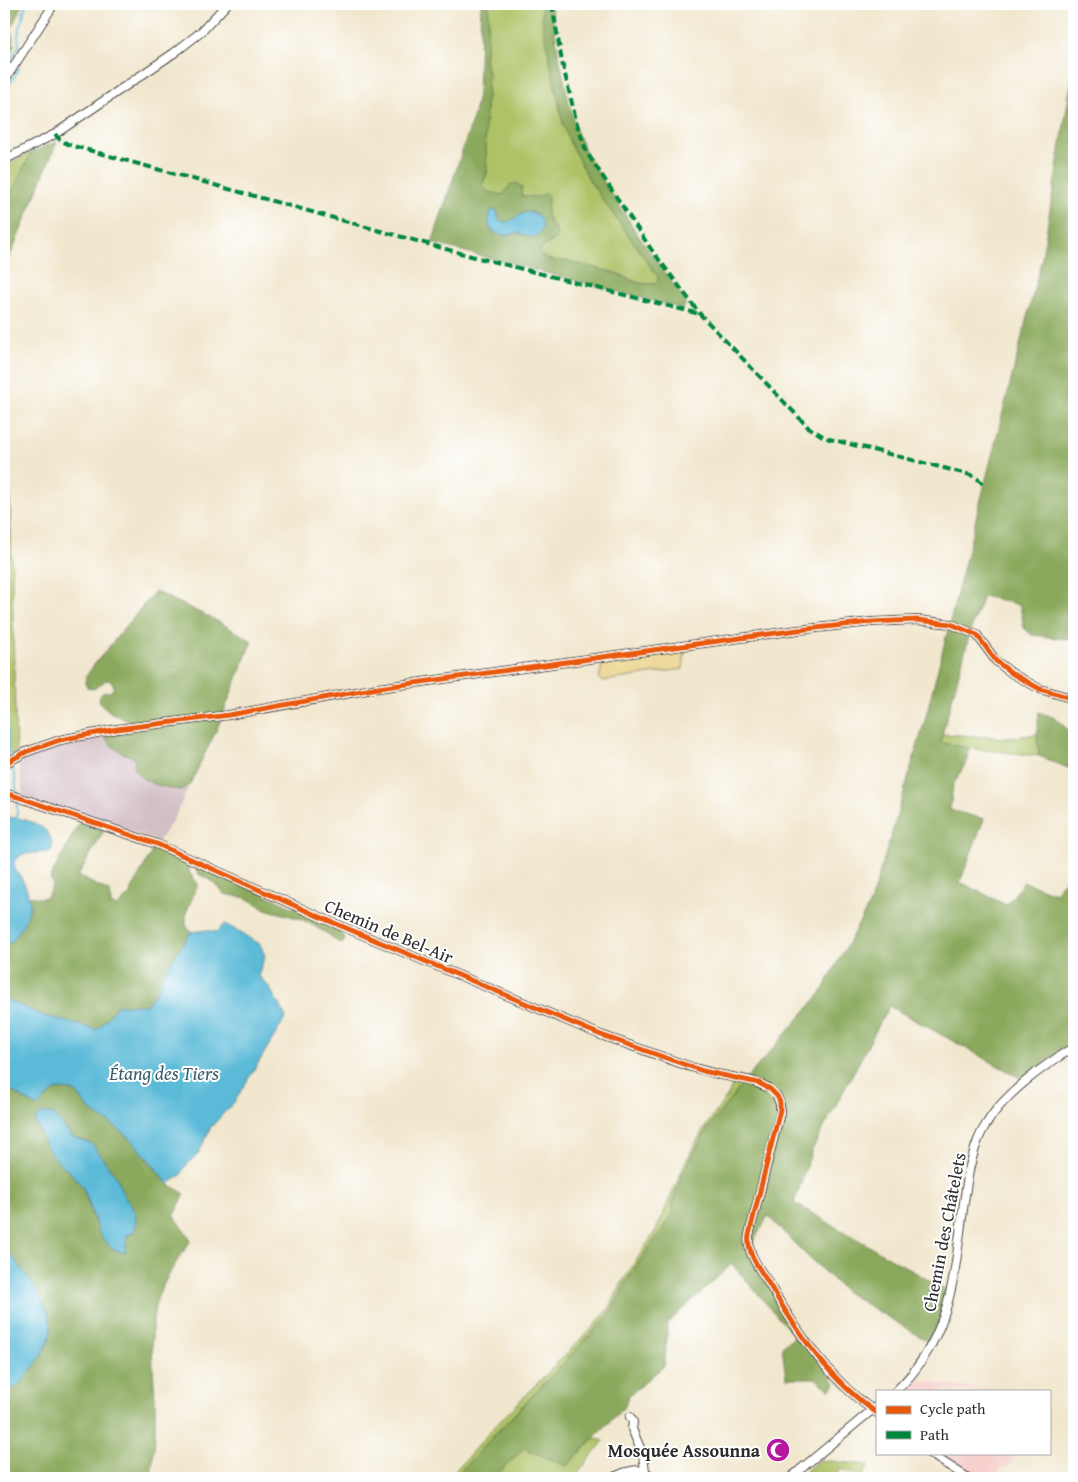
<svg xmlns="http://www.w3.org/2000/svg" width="1078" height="1482" viewBox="0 0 1078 1482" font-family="'Gentium Book Plus',serif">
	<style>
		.built { fill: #f7d0ce }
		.industrial { fill: #d2bec4 }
		.green { fill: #aec368; stroke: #6c774a }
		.forest { fill: #8aa95c; stroke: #5a6a44; fill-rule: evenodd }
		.sand { fill: #eeda9e; stroke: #8c8264 }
		.water { fill: #5abad8; stroke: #427282 }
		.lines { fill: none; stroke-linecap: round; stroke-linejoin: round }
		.stream { stroke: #5abad8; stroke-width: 2 }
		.minor-casing { stroke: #494743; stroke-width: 10 }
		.minor { stroke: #fff; stroke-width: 8 }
		.quiet { stroke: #00873e; stroke-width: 4; stroke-dasharray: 8 4; stroke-linecap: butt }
		.cycleway-casing { stroke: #fff; stroke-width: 8 }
		.cycleway { stroke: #e8590c; stroke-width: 5 }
		.labels { text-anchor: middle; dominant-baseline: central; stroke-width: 4; stroke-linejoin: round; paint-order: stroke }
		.street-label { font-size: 18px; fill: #2b2b2b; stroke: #fff }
		.poi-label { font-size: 18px; font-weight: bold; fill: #2b2b2b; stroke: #fff; text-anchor: end }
		.water-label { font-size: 19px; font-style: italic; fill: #3b5d68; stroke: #fff }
	</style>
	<rect width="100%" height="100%" fill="#fff"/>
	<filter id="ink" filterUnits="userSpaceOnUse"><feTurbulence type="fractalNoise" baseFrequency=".02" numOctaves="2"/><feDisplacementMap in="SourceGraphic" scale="10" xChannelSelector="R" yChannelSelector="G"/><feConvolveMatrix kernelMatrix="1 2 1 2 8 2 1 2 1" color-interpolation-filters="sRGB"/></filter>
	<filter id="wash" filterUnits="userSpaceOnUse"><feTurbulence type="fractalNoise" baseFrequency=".0096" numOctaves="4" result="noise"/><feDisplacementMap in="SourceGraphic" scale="20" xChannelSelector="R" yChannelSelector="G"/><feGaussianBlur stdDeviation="1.12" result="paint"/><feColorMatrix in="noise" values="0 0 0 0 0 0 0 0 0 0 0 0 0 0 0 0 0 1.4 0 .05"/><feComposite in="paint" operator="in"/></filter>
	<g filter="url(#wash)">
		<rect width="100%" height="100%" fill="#f1e7ce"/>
		<!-- built -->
		<g class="built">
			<polygon points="913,1379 961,1387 1000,1391 901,1391"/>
			<polygon points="942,1453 1017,1453 1006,1469 1002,1466 995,1478 979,1478"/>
		</g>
		<!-- industrial -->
		<polygon class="industrial" points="105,736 107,742 113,746 135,759 134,769 136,773 144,779 177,790 188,787 190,784 176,815 160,839 160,842 23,797 18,759 54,745"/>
		<!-- green -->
		<g class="green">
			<path d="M489,4H541L543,26L563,124L570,143L591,183L658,277L659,280L657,283C639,287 634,280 619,274C608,270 593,268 581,265C569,262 547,263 540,253C541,247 546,244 552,242L556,229C546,220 546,212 548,200L543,195C532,201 518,194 508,188L505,194C500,196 488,193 484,189L483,183L487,173L485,125L488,74L485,60L487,43Z"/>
			<polygon points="32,152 4,206 4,166"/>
			<polygon points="4,423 9,449 16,752 4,756"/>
			<polygon points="943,734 1009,738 1037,734 1039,756 968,748 940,743"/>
			<polygon points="734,1080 745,1081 707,1129 682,1175 673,1201 671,1217 632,1272 609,1315 598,1328 491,1438 457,1476 454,1478 446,1478 455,1471 495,1426 593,1327 610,1307 621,1284 656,1230 686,1161 703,1130 729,1094"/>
			<polygon points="595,1438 604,1441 574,1478 493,1478 524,1448 567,1466"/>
			<polygon points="820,1460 869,1465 862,1478 841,1469 836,1478 819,1478 806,1471"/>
		</g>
		<!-- forest -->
		<g class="forest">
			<polygon points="4,4 23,4 11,28 14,45 5,66 4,65"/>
			<path d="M481,4H489L487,43L485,60L488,74L485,125L487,173L483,183L484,189L488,192L503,195L510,185L516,183L522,187L521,196L537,197L545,194L548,196L547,216L558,235C554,244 542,242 540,253L547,260L568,261L618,274L636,283L654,284L658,281V277L591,183L570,143L563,124L543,26L541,4H551L558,51L567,94L575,127L581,142L588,157L640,238L686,302L684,308H680L432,243L474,115L478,94ZM492,210L497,211L499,220L502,222L511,221L527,212L536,215L542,221L534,237C528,237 524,234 518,233C508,232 489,240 489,222C489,217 489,214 492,210Z"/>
			<polygon points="1074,65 1074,640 1032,635 1024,628 1020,605 983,596 972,626 940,742 968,748 967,761 953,785 950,810 984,819 960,882 1006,905 1024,882 1055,893 1074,868 1074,1042 1047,1061 1024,1080 889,1006 812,1150 794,1203 953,1294 934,1345 846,1292 801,1250 768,1216 748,1251 798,1334 836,1384 830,1390 815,1378 786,1378 782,1346 795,1337 732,1264 668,1323 664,1366 628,1396 625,1406 567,1466 524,1448 493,1478 454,1478 609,1315 632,1272 671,1217 673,1201 682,1175 707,1129 748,1077 821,993 870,903 888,846 924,724 1042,258"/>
			<polygon points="57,142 4,271 4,206 32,152"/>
			<path d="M155,591L219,622L252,641L217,729L190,784L182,790C167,789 142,783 134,769L135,759C125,753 109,748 105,736L150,728L146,723C128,722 109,716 99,700C100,693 104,691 110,692L114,687L112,681L106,680L94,689L88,688L85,684L86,676L94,665Z"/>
			<polygon points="1039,712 1055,718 1074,735 1074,768 1068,768 1039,756 1037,734"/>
			<polygon points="79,823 105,829 78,876 110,892 111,904 117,907 129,895 154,847 189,862 189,872 198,884 186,913 186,925 191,932 168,966 158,989 146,1005 118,1005 97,1030 45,1016 4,999 4,943 12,942 30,909 29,896 39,898 47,897 53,884 50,878"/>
			<polygon points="198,865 332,925 341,931 345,940 343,943 339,943 328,934 301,919 265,909 246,898 224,894 214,882 200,875 195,869"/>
			<path d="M4,1086L36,1107L55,1090L66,1089L75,1092L82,1098L90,1110L115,1126L131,1140L168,1184L185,1194L174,1215L191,1240C179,1258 159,1287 155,1307C149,1338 154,1371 155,1402C156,1428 154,1453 151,1478H4V1408L7,1392L18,1387L41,1355L32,1284L4,1246V1119L8,1117L4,1113ZM52,1114L73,1137L92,1144L117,1178L121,1190L135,1212L136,1226L134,1232L127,1235L125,1253L101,1233L95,1224L83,1188L43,1138L35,1119Z"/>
		</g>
		<!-- sand -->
		<polygon class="sand" points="685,649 683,669 603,681 599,679 603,660"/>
		<!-- water -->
		<g class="water">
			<path d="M492,210L497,211L499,220C514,230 525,197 542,221V231L534,237C528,237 524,234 518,233C514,233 510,235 506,235C491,236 484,222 492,210Z"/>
			<path d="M4,817C23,817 55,825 52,850L48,852L23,854L14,861C14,872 18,872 23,881C37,908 26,920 12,942L4,943Z"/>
			<path d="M225,924L260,944L265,956L258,975L269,987L286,1017L235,1101L211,1127L199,1152L184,1168L181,1175L168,1184C152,1164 137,1143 116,1127C108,1121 98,1117 90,1110C82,1102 79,1090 65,1089C53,1088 45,1099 37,1107L4,1086V999L45,1016L97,1030L118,1005H146L158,989L168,966L191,932L206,930L216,932Z"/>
			<path d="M43,1113L52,1114L73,1137L92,1144L117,1178L121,1190L135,1212L136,1225L134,1232L127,1235L125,1253C95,1248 94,1210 83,1188C76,1175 63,1168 54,1157C45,1147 39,1132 35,1119Z"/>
			<path d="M4,1246C19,1266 49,1301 51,1326C52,1338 43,1353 37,1362C28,1375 21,1385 7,1392L4,1408Z"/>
		</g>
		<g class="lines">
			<!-- stream -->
			<g class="stream">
				<polyline points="11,60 19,46 18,35 26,4"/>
				<polyline points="4,94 19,68"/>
				<polyline points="4,630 8,749 9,758"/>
				<polyline points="11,762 15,777 17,794"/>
				<polyline points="17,799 17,819"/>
			</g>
		</g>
	</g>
	<g filter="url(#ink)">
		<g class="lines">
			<!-- minor casing -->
			<g class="minor-casing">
				<g id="minor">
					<polyline points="4,81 54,4"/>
					<polyline points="4,160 55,134 174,53 201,32 227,4"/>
					<polyline points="4,764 26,752 60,740 117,729 229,715 378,688 798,630 871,622 917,620 951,624 977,635 996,661 1013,674 1040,689 1074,699"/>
					<polyline points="4,793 18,797 157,844 327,920 601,1035 691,1067 717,1074 752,1081 767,1087"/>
					<path d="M777,1096L780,1104V1113L749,1235C746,1253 760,1269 769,1284C798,1333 829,1380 877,1413"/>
					<path d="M896,1391C963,1327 953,1249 970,1166C974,1151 978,1136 987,1123C1004,1094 1046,1064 1074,1047"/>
					<polyline points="630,1417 633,1422 632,1429 643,1455 645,1471"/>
					<polyline points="929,1453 968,1478"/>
					<path d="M613,1478C625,1471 644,1465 652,1478"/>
					<polyline points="790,1478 877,1406"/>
				</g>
			</g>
			<!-- minor -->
			<use href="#minor" class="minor"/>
			<!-- quiet -->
			<g class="quiet">
				<polyline points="552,4 562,62 577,124 587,153 651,249 700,314 808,427 826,438 971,475 978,479 983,484"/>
				<polyline points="55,134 60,140 70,145 471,256 700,314"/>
			</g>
			<!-- cycleway casing -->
			<g class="cycleway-casing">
				<g id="cycleway">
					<polyline points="4,764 26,752 60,740 117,729 229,715 378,688 798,630 871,622 917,620 951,624 977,635 996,661 1013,674 1040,689 1074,699"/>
					<path d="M4,793L18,797L157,844L327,920L601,1035L703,1071L759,1083L770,1089L777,1096L780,1102V1110L749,1235C746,1253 760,1269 769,1284C798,1333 829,1380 877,1413"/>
				</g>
			</g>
			<!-- cycleway -->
			<use href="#cycleway" class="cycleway"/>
		</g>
	</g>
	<!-- icons -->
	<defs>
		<g id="mosque-disc" transform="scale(1.25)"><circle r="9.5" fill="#b5179e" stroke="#fff"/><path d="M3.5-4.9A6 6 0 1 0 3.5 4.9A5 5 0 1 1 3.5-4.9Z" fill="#fff"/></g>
	</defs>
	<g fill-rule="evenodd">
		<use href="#mosque-disc" x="778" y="1450"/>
	</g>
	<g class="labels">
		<!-- street labels -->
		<g class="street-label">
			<text transform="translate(389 931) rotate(23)">Chemin de Bel-Air</text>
			<text transform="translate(944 1232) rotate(-79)">Chemin des Châtelets</text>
		</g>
		<!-- poi labels -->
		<g class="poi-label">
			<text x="760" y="1450">Mosquée Assounna</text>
		</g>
		<!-- water labels -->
		<g class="water-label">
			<text x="164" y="1073">Étang des Tiers</text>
		</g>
	</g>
	<!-- margin -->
	<rect width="1078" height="1482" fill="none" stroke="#fff" stroke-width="20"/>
	<!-- legend -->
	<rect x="876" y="1390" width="175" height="65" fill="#ffffff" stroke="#aaaaaa"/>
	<rect x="886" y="1406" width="25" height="8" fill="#e8590c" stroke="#aaaaaa"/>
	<text x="920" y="1414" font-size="15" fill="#2b2b2b">Cycle path</text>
	<rect x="886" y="1431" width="25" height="8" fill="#00873e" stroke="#aaaaaa"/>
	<text x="920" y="1440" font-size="15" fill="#2b2b2b">Path</text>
</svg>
